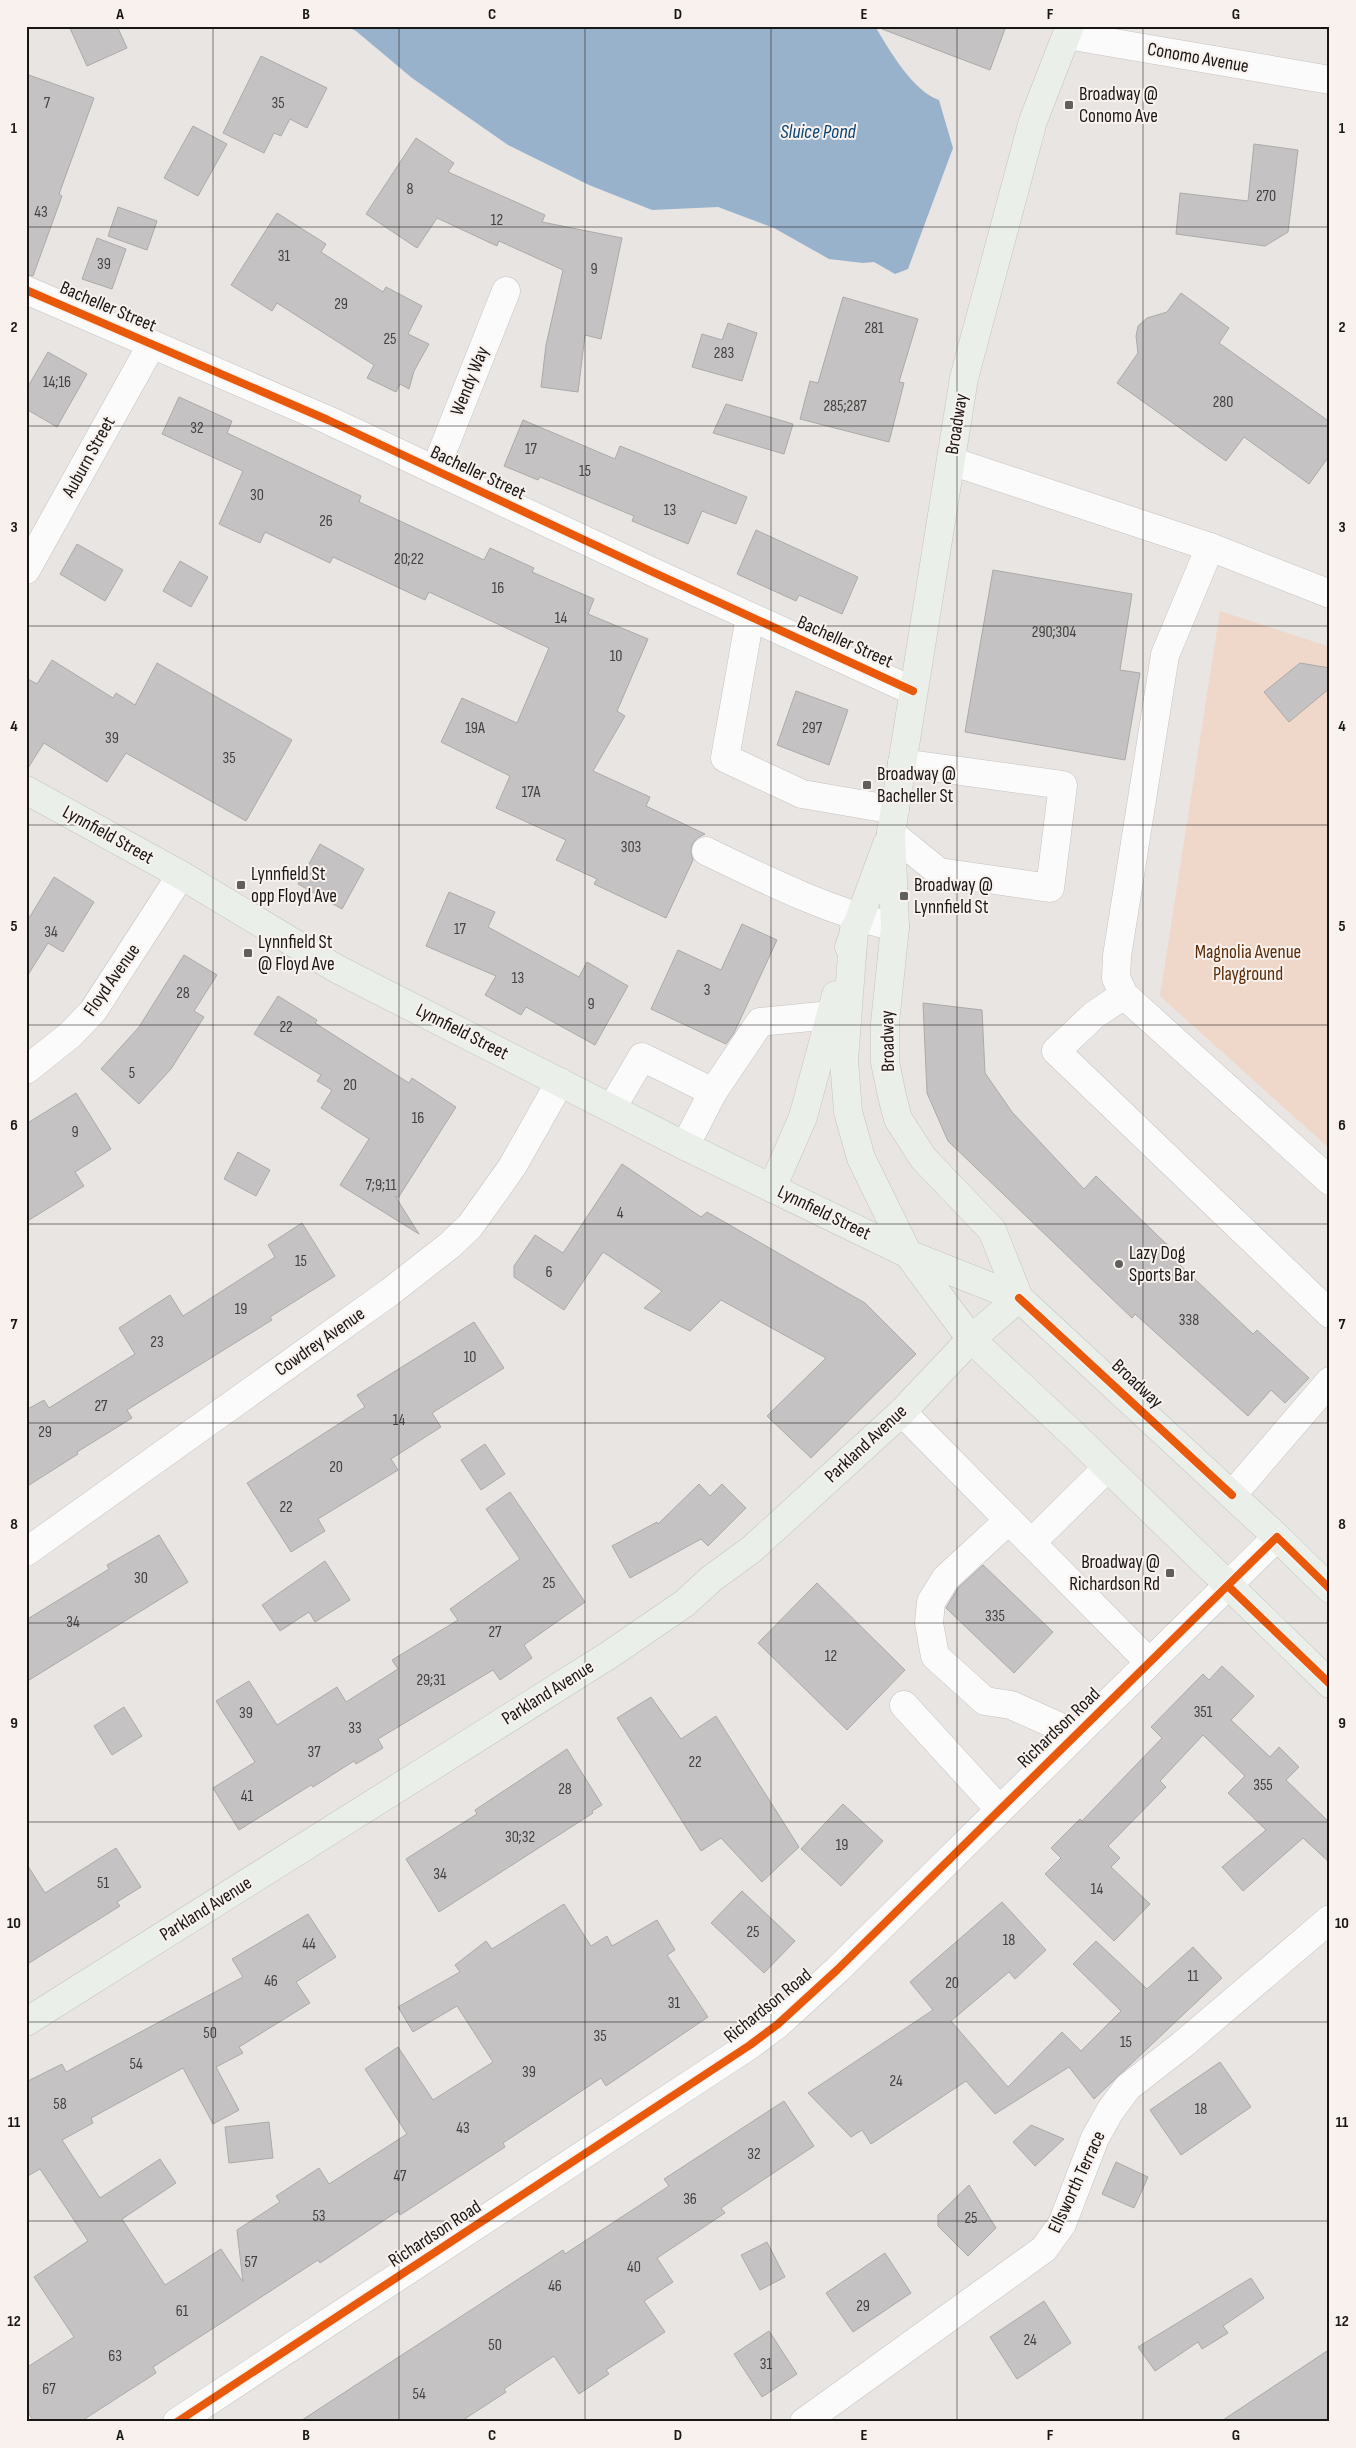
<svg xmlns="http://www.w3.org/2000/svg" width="1356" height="2448" viewBox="0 0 1356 2448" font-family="'Sofia Sans Condensed',sans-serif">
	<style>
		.green { fill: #efd8c9 }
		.water { fill: #99b2cc }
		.building { fill: #c4c2c2; stroke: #acaaa9 }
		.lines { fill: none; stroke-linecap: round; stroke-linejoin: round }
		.minor-casing { stroke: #c5c2c0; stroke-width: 29 }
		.major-casing { stroke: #c5c3c1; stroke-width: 29 }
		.minor { stroke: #fcfbfb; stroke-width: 28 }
		.major { stroke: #eaefea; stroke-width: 28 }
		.cycleway-casing { stroke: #f8f1ed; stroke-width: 11 }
		.cycleway { stroke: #e8590c; stroke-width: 8 }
		.grid { fill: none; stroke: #191715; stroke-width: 1; stroke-opacity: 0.55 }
		.poi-dot { fill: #615f5d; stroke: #f8f1ed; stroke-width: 2 }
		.labels { text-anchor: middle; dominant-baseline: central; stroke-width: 4; stroke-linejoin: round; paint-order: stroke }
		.number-label { font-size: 16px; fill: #444240 }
		.street-label { font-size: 19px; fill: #191715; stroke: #f8f1ed }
		.poi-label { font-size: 19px; fill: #191715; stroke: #f8f1ed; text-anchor: start }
		.park-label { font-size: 19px; fill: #5a2c07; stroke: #f8f1ed }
		.water-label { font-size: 20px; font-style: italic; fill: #084375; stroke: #f8f1ed }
		.neatline { fill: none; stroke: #191715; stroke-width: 2 }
		.grid-label { font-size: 16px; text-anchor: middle; font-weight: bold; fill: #191715 }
	</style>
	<rect width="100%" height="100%" fill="#e8e5e2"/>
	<!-- green -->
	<polygon class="green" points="1220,611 1330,647 1330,1149 1160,996"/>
	<!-- water -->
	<path class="water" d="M346,26H875C889,50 913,91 939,100L953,148L908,269L895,274L874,262L863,263L829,259L774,228L718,207L652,210L589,185L508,145L412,78L356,31Z"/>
	<!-- building -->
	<g class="building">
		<polygon points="69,26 117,26 127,48 87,66"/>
		<polygon points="882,26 1006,26 990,70 882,29"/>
		<polygon points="261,56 327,88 307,128 290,119 281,136 274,133 264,153 223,133"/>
		<polygon points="26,74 94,98 59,194 62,196 33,276 26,275"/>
		<polygon points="193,126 227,144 198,196 164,178"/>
		<polygon points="416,138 454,163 448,172 545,215 542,222 622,238 601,339 585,335 578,392 541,387 546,345 563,270 499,241 497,246 437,218 417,248 366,214"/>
		<polygon points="1254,144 1298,150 1288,232 1265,246 1176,234 1180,193 1248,201"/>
		<polygon points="118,207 157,221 147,250 108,236"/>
		<polygon points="277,213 326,244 321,252 383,292 386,287 422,306 408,334 429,344 414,371 409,389 400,384 396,392 367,378 374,365 277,303 272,311 231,285"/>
		<polygon points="97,238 126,249 112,289 82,279"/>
		<polygon points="1181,293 1229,328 1219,343 1330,422 1330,455 1309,484 1244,437 1226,461 1117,383 1138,353 1136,336 1138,326 1147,318 1167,312"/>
		<polygon points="843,297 918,319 899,382 904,383 889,442 800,419 810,381 818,383"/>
		<polygon points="728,323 757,333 742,381 692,367 702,334 722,340"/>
		<polygon points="48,352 87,374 57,427 26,409 26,390"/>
		<polygon points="179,397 232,421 227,433 361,496 359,502 484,560 490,548 534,568 532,572 594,599 588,614 648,639 617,711 625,716 593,771 650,797 646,806 705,834 697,838 692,845 691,853 693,860 666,918 594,884 597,879 556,860 566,840 496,808 510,776 441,742 462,698 517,723 549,648 429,592 425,600 333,557 330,563 265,532 260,543 219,524 243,471 162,434"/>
		<polygon points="726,404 793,424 784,454 713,433"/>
		<polygon points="523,420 615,459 620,446 747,497 736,524 702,511 688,544 632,521 634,516 540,477 538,480 504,466"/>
		<polygon points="756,530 858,577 842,614 799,595 796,601 737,574"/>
		<polygon points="77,544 123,570 105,601 60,574"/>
		<polygon points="180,561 208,577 191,607 163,591"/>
		<polygon points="993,570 1132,594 1120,670 1140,673 1125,760 965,732"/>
		<polygon points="52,660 113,698 116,693 135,705 157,663 292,740 246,821 126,753 107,782 44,743 26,771 26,678 37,684"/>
		<polygon points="1300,663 1330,668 1330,688 1289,722 1264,692"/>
		<polygon points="796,691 848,710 829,765 777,745"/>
		<polygon points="320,844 364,869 342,909 298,884"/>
		<polygon points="54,877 94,902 63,952 48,943 26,978 26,923"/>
		<polygon points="449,892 495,912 488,927 579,977 587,962 628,986 595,1045 526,1007 521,1015 485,995 496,976 426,946"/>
		<polygon points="742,924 777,940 734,1033 726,1044 651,1009 678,950 721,970"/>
		<polygon points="184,955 217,975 194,1011 204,1017 171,1069 139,1104 101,1069 139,1027"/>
		<polygon points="278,996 317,1020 315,1023 409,1083 412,1078 456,1107 398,1198 395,1196 419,1234 340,1185 369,1139 321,1108 332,1090 317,1081 321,1075 254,1034"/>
		<polygon points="923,1003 982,1010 985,1073 1012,1112 1084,1189 1096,1176 1184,1261 1180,1265 1253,1334 1257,1330 1309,1378 1285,1403 1271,1390 1248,1416 1135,1314 1132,1318 948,1141 927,1093"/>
		<polygon points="76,1093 111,1149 75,1172 84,1186 26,1222 26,1124"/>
		<polygon points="238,1152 270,1170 256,1196 224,1179"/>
		<polygon points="622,1164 701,1217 707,1212 865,1303 916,1354 811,1458 767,1416 826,1358 721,1300 690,1331 644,1308 662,1291 603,1252 564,1310 514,1277 514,1266 535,1235 563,1253"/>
		<polygon points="302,1223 335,1276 270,1317 272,1320 127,1410 132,1418 77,1452 78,1454 26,1487 26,1410 44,1400 49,1408 135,1354 119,1328 170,1295 183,1316 275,1257 268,1245"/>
		<polygon points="474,1322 504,1368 432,1413 441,1427 391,1459 398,1470 318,1519 325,1531 291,1552 247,1483 365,1407 357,1395"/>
		<polygon points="485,1444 505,1474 481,1490 461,1460"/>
		<polygon points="699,1484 710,1496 722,1484 746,1508 708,1546 701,1539 630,1578 612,1546 657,1522 658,1524"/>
		<polygon points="510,1492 585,1602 524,1645 532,1658 500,1680 493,1670 378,1739 383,1748 356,1764 354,1761 313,1787 311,1785 239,1830 213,1788 255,1762 216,1701 249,1681 277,1725 337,1687 346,1702 398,1669 392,1660 458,1620 450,1609 520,1559 486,1509"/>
		<polygon points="159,1535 188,1582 26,1682 26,1620 109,1569 107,1565"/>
		<polygon points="325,1561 350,1600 315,1622 309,1612 280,1631 262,1605"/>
		<polygon points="983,1565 1053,1632 1014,1673 946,1608 958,1588"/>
		<polygon points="817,1583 905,1670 847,1730 758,1643"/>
		<polygon points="1222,1666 1254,1696 1231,1720 1270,1757 1279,1747 1299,1767 1286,1780 1330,1823 1330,1863 1303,1838 1243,1891 1222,1867 1266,1830 1228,1793 1245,1776 1203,1735 1160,1781 1166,1787 1108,1846 1120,1858 1111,1867 1150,1904 1114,1941 1045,1874 1061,1858 1051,1848 1080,1819 1082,1821 1162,1738 1151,1727 1203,1674 1209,1680"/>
		<polygon points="651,1697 681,1739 716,1716 799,1847 762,1882 721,1838 701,1851 617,1718"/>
		<polygon points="124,1707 142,1736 112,1755 94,1726"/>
		<polygon points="567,1749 602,1805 592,1811 593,1813 439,1912 406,1859 477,1814 475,1810"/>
		<polygon points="843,1804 883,1841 841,1886 801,1849"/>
		<polygon points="116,1848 141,1887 117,1902 120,1906 26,1965 26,1863 45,1893"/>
		<polygon points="742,1891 795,1941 764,1973 711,1923"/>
		<polygon points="1002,1902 1046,1950 1015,1979 1009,1972 951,2021 1008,2087 1062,2032 1081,2051 1121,2011 1073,1964 1096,1941 1147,1989 1193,1947 1222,1978 1094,2099 1069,2067 995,2114 966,2081 871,2144 862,2130 851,2137 808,2093 933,2010 910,1982"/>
		<polygon points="564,1904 591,1946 607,1936 612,1946 657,1920 675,1950 667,1955 708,2017 606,2086 601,2078 503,2143 505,2147 400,2215 398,2211 320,2263 318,2260 226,2320 153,2367 156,2373 80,2422 34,2422 26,2409 26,2368 74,2337 34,2277 88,2241 40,2169 26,2177 26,2082 62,2064 66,2072 243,1977 232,1959 308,1914 336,1957 296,1982 310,2003 239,2047 243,2053 216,2067 239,2110 213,2124 183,2068 91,2118 93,2123 62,2140 100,2198 160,2159 176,2183 122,2219 165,2285 221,2249 243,2282 237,2230 280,2202 276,2196 319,2168 329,2184 407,2134 365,2069 398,2047 433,2100 493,2062 457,2006 413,2032 398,2007 460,1972 455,1965 486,1941 492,1949"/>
		<polygon points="1220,2062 1251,2107 1181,2155 1150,2110"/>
		<polygon points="784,2101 814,2146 721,2208 725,2213 657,2258 673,2282 644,2301 665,2332 606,2370 609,2374 579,2394 554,2356 504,2389 506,2392 460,2422 299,2422 563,2250 565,2254 669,2186 664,2179"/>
		<polygon points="269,2122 273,2158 229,2163 225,2127"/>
		<polygon points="1031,2125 1064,2139 1035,2166 1013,2142"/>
		<polygon points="1116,2162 1148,2177 1134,2208 1102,2194"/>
		<polygon points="969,2185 996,2228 968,2256 938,2226 938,2215"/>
		<polygon points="767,2242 785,2277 760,2290 741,2255"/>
		<polygon points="885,2253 911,2293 853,2332 826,2293"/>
		<polygon points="1251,2278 1264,2298 1223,2326 1228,2333 1202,2349 1198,2342 1155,2371 1138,2347"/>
		<polygon points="1044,2301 1071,2343 1017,2379 990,2337"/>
		<polygon points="769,2331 797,2374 762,2397 734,2354"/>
		<polygon points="1330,2349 1330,2422 1220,2422"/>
	</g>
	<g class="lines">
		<!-- minor casing -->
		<g class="minor-casing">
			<g id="minor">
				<polyline points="1067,35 1330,80"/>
				<polyline points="26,290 328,420 657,574 913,691"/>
				<polyline points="951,461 1210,547 1330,594"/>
				<polyline points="435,470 506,291"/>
				<polyline points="1210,547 1165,655 1117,956 1116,978 1124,995 1330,1181"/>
				<polyline points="26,570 152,344"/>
				<polyline points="750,617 725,758 802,794 895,810"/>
				<polyline points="891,833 939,872 1050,888 1063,785 902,763"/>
				<path d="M706,851C768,881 828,911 895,927"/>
				<polyline points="1124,995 1094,1015 1056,1051 1330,1314"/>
				<polyline points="26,1070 70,1035 93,1011 181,875"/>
				<polyline points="612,1108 642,1057 713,1092"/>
				<polyline points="685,1146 713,1092 760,1022 831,1015"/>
				<polyline points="902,1412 1149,1662"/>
				<polyline points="1232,1495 1330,1381"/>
				<polyline points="1009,1520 946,1578 931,1602 929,1623 935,1656 985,1701 1011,1705 1076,1734"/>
				<polyline points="1031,1543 1107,1468"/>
				<polyline points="26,1552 390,1292 450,1245 470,1226 512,1167 560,1082"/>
				<polyline points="904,1705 999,1809"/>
				<polyline points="177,2422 750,2045 778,2024 837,1970 1277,1537"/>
				<polyline points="804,2422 1044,2249 1062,2224 1095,2138 1110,2111 1128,2087 1182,2045 1330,1919"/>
			</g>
		</g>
		<!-- major casing -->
		<g class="major-casing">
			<g id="major">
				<polyline points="26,790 181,875 337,969 685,1146 908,1254 1019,1298 1277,1537 1330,1589"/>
				<polyline points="854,929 844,1060 848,1112 861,1158 908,1254 971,1339 1075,1436 1330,1684"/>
				<polyline points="849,947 887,844"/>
				<polyline points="772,1188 803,1117 836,995"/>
				<polyline points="1019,1298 992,1230 923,1158 898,1119 892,1096 885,1062 885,1023 895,927 891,833 964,378 1033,121 1070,26"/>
				<polyline points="26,2022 609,1655 685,1603 711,1579 752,1549 902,1412 971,1339 1019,1298"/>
			</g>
		</g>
		<!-- minor -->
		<use href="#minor" class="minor"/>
		<!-- major -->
		<use href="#major" class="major"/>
		<!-- cycleway casing -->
		<g class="cycleway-casing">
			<g id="cycleway">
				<polyline points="26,290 328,420 657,574 913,691"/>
				<polyline points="1019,1298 1232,1495"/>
				<polyline points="1229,1587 1330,1684"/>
				<polyline points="177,2422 750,2045 778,2024 837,1970 1277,1537 1330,1589"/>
			</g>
		</g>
		<!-- cycleway -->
		<use href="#cycleway" class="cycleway"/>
	</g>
	<!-- grid -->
	<path class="grid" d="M213,26V2422M399,26V2422M585,26V2422M771,26V2422M957,26V2422M1143,26V2422M26,227H1330M26,426H1330M26,626H1330M26,825H1330M26,1025H1330M26,1224H1330M26,1423H1330M26,1623H1330M26,1822H1330M26,2022H1330M26,2221H1330"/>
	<!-- markers -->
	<g class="poi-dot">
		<rect x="1064" y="100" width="10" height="10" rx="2.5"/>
		<rect x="862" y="780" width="10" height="10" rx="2.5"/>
		<rect x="236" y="880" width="10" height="10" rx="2.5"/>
		<rect x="899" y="891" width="10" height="10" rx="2.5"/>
		<rect x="243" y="948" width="10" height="10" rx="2.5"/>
		<circle cx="1119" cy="1264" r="5"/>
		<rect x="1165" y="1568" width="10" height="10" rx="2.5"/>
	</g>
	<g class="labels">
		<!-- number labels -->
		<g class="number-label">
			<text x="47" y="103">7</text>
			<text x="278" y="103">35</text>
			<text x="410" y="189">8</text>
			<text x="1266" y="196">270</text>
			<text x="41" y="212">43</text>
			<text x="497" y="220">12</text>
			<text x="284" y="256">31</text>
			<text x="104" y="264">39</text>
			<text x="594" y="269">9</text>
			<text x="341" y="304">29</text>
			<text x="874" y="328">281</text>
			<text x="390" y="339">25</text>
			<text x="724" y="353">283</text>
			<text x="57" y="382">14;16</text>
			<text x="1223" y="402">280</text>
			<text x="845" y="406">285;287</text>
			<text x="197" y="428">32</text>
			<text x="531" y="449">17</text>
			<text x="585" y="471">15</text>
			<text x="257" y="495">30</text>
			<text x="670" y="510">13</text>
			<text x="326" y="521">26</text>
			<text x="409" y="559">20;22</text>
			<text x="498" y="588">16</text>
			<text x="561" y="618">14</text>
			<text x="1054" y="632">290;304</text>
			<text x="616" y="656">10</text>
			<text x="475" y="728">19A</text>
			<text x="812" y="728">297</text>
			<text x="112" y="738">39</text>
			<text x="229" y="758">35</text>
			<text x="531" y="792">17A</text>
			<text x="631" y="847">303</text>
			<text x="460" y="929">17</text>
			<text x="51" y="932">34</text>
			<text x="518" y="978">13</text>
			<text x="707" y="990">3</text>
			<text x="183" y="993">28</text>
			<text x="591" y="1004">9</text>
			<text x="286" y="1027">22</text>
			<text x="132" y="1073">5</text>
			<text x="350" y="1085">20</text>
			<text x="418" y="1118">16</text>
			<text x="75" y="1132">9</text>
			<text x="381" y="1185">7;9;11</text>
			<text x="620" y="1213">4</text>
			<text x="301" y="1261">15</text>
			<text x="549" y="1272">6</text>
			<text x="241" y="1309">19</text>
			<text x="1189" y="1320">338</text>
			<text x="157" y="1342">23</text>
			<text x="470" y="1357">10</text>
			<text x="101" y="1406">27</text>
			<text x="399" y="1420">14</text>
			<text x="45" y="1432">29</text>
			<text x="336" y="1467">20</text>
			<text x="286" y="1507">22</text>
			<text x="141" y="1578">30</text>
			<text x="549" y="1583">25</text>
			<text x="995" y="1616">335</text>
			<text x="73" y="1622">34</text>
			<text x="495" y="1632">27</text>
			<text x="831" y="1656">12</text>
			<text x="431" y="1680">29;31</text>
			<text x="1203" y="1712">351</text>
			<text x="246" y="1713">39</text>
			<text x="355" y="1728">33</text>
			<text x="314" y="1752">37</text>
			<text x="695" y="1762">22</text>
			<text x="1263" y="1785">355</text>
			<text x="565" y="1789">28</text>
			<text x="247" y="1796">41</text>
			<text x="520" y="1837">30;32</text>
			<text x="842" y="1845">19</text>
			<text x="440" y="1874">34</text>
			<text x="103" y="1883">51</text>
			<text x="1097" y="1889">14</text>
			<text x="753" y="1932">25</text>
			<text x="1009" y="1940">18</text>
			<text x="309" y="1944">44</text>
			<text x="1193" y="1976">11</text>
			<text x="271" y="1981">46</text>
			<text x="952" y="1983">20</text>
			<text x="674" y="2003">31</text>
			<text x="210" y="2033">50</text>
			<text x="600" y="2036">35</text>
			<text x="1126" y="2042">15</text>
			<text x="136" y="2064">54</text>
			<text x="529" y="2072">39</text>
			<text x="896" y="2081">24</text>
			<text x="60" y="2104">58</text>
			<text x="1201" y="2109">18</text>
			<text x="463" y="2128">43</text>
			<text x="754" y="2154">32</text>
			<text x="400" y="2176">47</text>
			<text x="690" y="2199">36</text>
			<text x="319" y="2216">53</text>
			<text x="971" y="2218">25</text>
			<text x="251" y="2262">57</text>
			<text x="634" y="2267">40</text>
			<text x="555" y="2286">46</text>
			<text x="863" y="2306">29</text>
			<text x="182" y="2311">61</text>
			<text x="1030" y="2340">24</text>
			<text x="495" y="2345">50</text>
			<text x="115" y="2356">63</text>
			<text x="766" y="2364">31</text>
			<text x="49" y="2389">67</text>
			<text x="419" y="2394">54</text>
		</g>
		<!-- street labels -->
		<g class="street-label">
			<text transform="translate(1198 58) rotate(10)">Conomo Avenue</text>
			<text transform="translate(108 307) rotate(23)">Bacheller Street</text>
			<text transform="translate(470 381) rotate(-68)">Wendy Way</text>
			<text transform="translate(957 424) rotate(-81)">Broadway</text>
			<text transform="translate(89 457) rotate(-61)">Auburn Street</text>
			<text transform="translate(478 473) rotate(25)">Bacheller Street</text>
			<text transform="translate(845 642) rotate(24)">Bacheller Street</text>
			<text transform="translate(108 835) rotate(29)">Lynnfield Street</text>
			<text transform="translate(112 980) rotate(-55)">Floyd Avenue</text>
			<text transform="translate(462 1032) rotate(27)">Lynnfield Street</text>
			<text transform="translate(888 1041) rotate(-91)">Broadway</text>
			<text transform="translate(824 1213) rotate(26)">Lynnfield Street</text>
			<text transform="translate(320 1342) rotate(-35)">Cowdrey Avenue</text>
			<text transform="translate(1137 1384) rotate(43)">Broadway</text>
			<text transform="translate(866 1444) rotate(-43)">Parkland Avenue</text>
			<text transform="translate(548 1693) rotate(-32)">Parkland Avenue</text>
			<text transform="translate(1059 1728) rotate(-44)">Richardson Road</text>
			<text transform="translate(206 1909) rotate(-32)">Parkland Avenue</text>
			<text transform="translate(768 2006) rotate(-39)">Richardson Road</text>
			<text transform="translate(1077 2182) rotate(-65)">Ellsworth Terrace</text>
			<text transform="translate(435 2234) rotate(-33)">Richardson Road</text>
		</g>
		<!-- poi labels -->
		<g class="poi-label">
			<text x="1079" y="94">Broadway @<tspan x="1079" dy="22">Conomo Ave</tspan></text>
			<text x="877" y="774">Broadway @<tspan x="877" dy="22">Bacheller St</tspan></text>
			<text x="251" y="874">Lynnfield St<tspan x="251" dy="22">opp Floyd Ave</tspan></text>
			<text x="914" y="885">Broadway @<tspan x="914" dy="22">Lynnfield St</tspan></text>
			<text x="258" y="942">Lynnfield St<tspan x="258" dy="22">@ Floyd Ave</tspan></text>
			<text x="1129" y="1253">Lazy Dog<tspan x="1129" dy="22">Sports Bar</tspan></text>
			<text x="1160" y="1562" text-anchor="end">Broadway @<tspan x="1160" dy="22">Richardson Rd</tspan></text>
		</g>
		<!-- park labels -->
		<g class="park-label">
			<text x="1248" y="952">Magnolia Avenue<tspan x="1248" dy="22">Playground</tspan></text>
		</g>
		<!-- water labels -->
		<g class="water-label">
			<text x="818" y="132">Sluice Pond</text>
		</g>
	</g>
	<!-- border -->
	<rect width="1356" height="2448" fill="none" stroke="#f8f1ed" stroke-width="55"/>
	<rect x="28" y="28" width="1300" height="2392" class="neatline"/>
	<g class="grid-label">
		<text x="120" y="19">A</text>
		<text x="306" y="19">B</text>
		<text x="492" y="19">C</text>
		<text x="678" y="19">D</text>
		<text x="864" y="19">E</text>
		<text x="1050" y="19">F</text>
		<text x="1236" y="19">G</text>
		<text x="14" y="133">1</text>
		<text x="1342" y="133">1</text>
		<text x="14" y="332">2</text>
		<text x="1342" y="332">2</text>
		<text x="14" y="532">3</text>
		<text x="1342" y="532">3</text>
		<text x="14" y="731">4</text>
		<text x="1342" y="731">4</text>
		<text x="14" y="931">5</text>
		<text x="1342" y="931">5</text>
		<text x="14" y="1130">6</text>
		<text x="1342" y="1130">6</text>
		<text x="14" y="1329">7</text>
		<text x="1342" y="1329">7</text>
		<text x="14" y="1529">8</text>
		<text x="1342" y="1529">8</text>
		<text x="14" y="1728">9</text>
		<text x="1342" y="1728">9</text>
		<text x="14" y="1928">10</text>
		<text x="1342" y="1928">10</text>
		<text x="14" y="2127">11</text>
		<text x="1342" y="2127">11</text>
		<text x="14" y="2326">12</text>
		<text x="1342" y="2326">12</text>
		<text x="120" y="2440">A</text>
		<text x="306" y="2440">B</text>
		<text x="492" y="2440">C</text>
		<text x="678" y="2440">D</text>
		<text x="864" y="2440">E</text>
		<text x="1050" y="2440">F</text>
		<text x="1236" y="2440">G</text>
	</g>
</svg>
